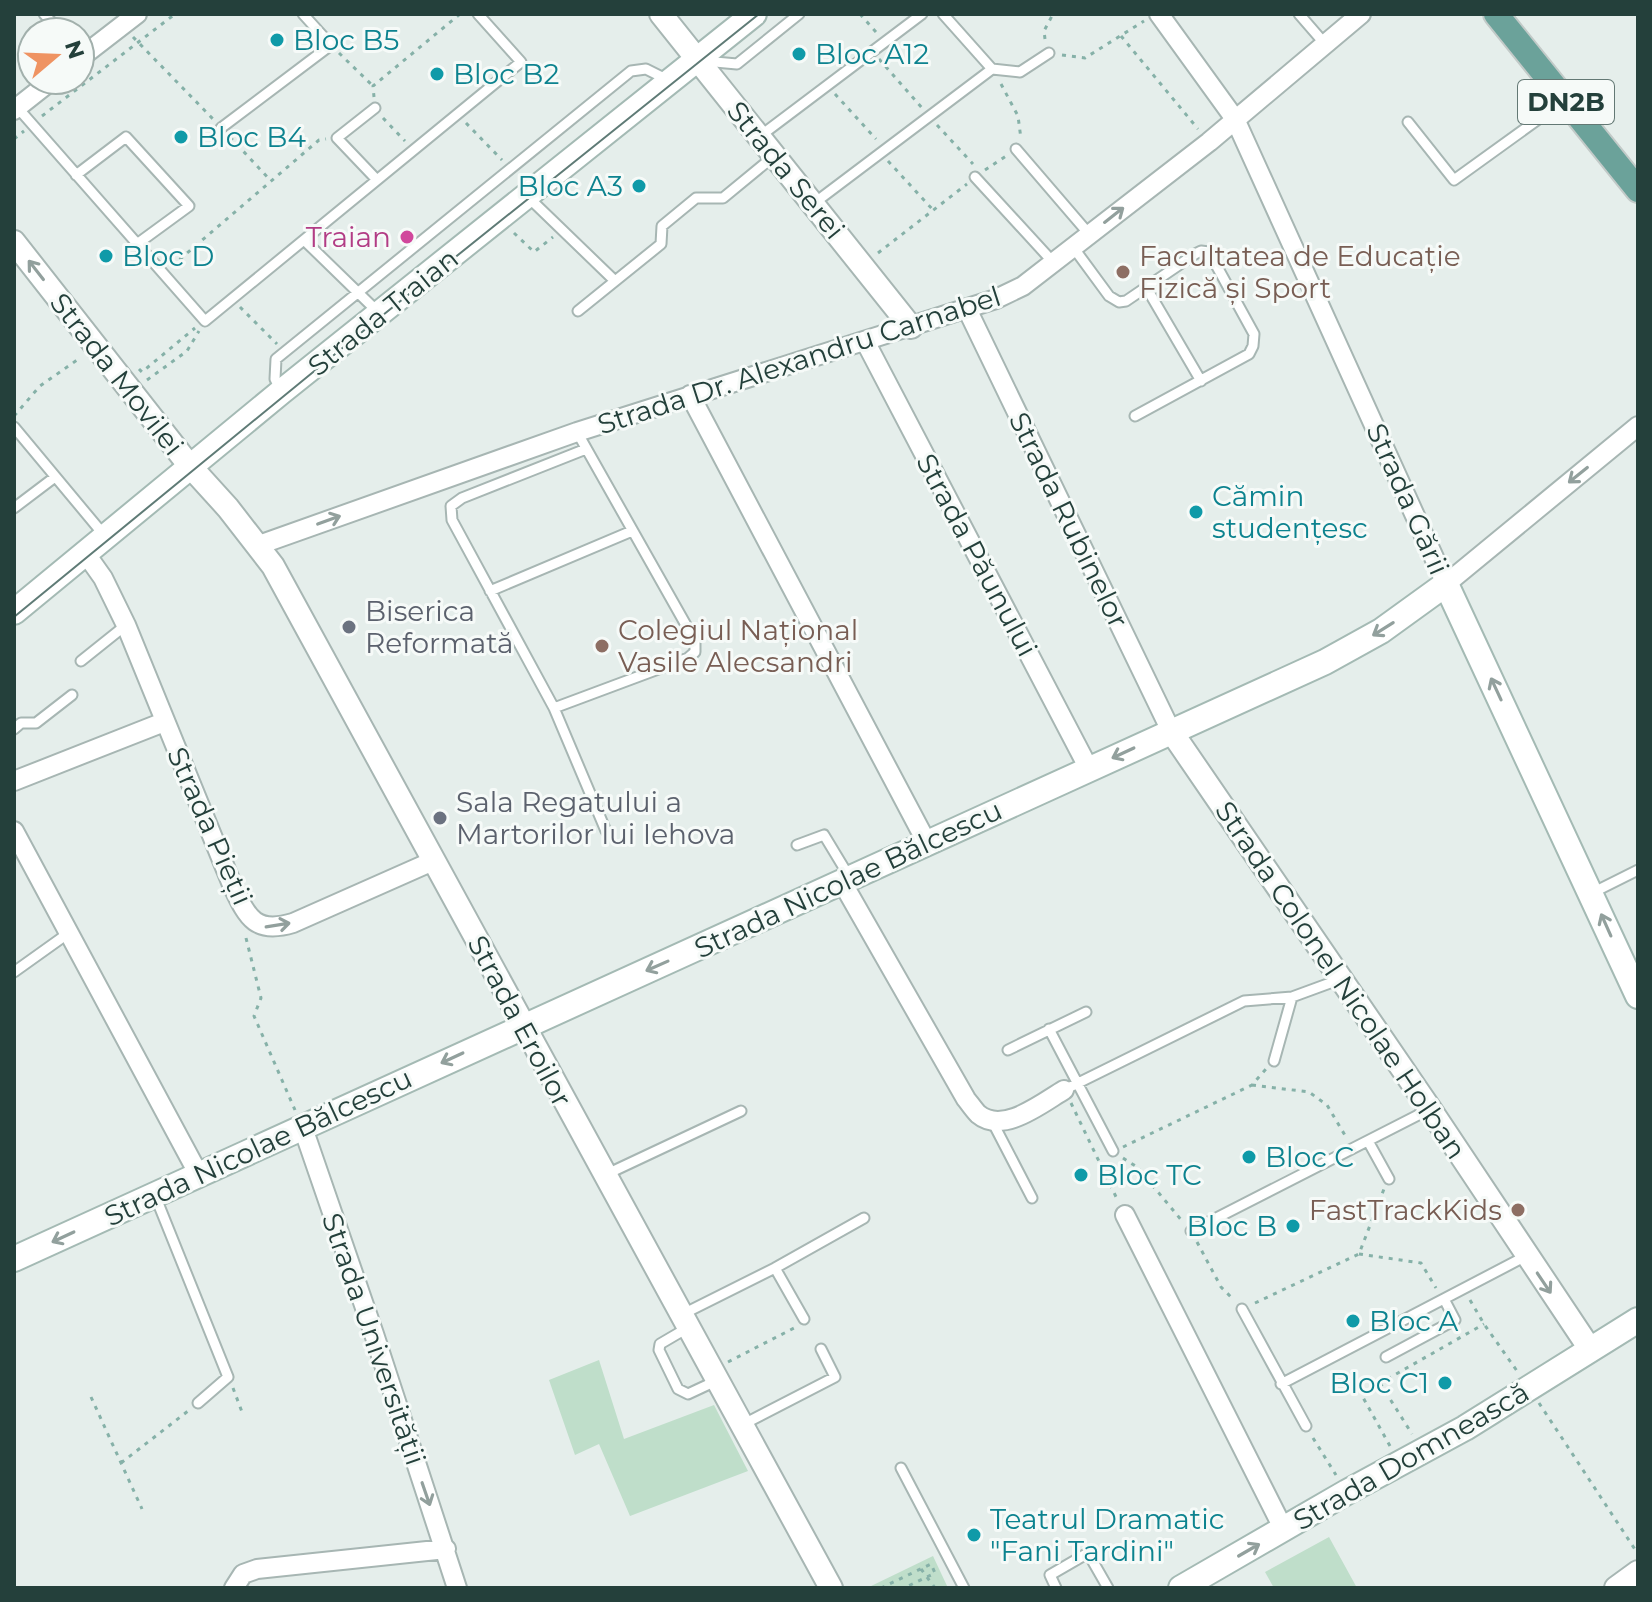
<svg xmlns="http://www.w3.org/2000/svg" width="1652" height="1602" font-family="Montserrat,sans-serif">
	<rect width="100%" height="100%" fill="#e5eeeb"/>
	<path fill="#bfdeca" d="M599,1360L624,1439L714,1405L748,1471L630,1516L599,1444L575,1455L549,1380Z
		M1329,1537L1357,1588H1274L1265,1572Z
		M933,1556L948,1588H867Z"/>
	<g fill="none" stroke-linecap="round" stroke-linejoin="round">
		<defs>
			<path id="service" d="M44,14L61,32
				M1299,14L1325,44
				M704,61L737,64L799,14
				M992,69L1020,72L1049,53
				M17,107L205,321L521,62L478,14
				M375,108L337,138L377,180
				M1408,122L1454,180L1565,100
				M221,128L331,45L303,14
				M759,137L922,14
				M1016,149L1089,234
				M76,175L126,137L189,206L137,244
				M975,177L1053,262
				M527,196L615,281
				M813,204L992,69L943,14
				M304,240L379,313
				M1073,247L1109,296L1119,302L1126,301L1195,254L1201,251L1209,252L1254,334L1253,346L1249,354L1135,416
				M1146,287L1201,381
				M578,311L661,244L662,226L696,198H723L774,156
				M280,389L275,379L276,359L631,71L646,69L666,79
				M14,427L104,535
				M586,449L462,498L451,506L452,520L554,708L606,831
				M14,508L55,477
				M490,591L632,531
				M81,661L126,625
				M554,708L688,658L695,652V641L577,432
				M14,729L21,723H36L72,695
				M797,845L824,835L850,878
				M1592,893L1638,870
				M14,972L70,932
				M1049,1029L1113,1151
				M1008,1050L1086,1012
				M1274,1061L1292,997
				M1064,1090L1244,1001L1292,997L1341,979
				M992,1121L1032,1198
				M1368,1141L1389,1179
				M607,1174L741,1111
				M156,1198L228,1377L198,1403
				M1191,1231L1430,1109
				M775,1268L804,1319
				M1242,1309L1306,1426
				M683,1314L775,1268L864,1218
				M689,1327L660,1344L659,1350L678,1389L688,1394L718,1380
				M1386,1357L1455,1320L1444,1299
				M1281,1384L1526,1256
				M742,1425L835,1377L821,1349
				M901,1468L964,1588
				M1056,1588L1050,1575L1088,1553L1108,1588"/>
			<path id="minor" d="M1159,14L1235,119L1446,584L1638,426
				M80,58L137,14
				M14,110L52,80
				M967,309L1171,731
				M865,341L1089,769
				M690,395L927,843
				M256,546L577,432L996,299L1023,286L1209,142L1361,14
				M86,554L103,578L126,625L233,887C248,919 256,934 293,923L433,861
				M14,781L164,722
				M14,831L199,1175
				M842,882L966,1099C970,1104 974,1110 978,1114C1003,1135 1042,1103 1064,1090
				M303,1128L374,1334L457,1588
				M1125,1215L1284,1530
				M234,1588L243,1574L257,1569L446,1549"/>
			<path id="tertiary" d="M661,14L911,327
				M14,242L189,465L228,508L273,566L831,1588
				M1171,731L1430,1109L1590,1349
				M1616,1588L1638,1572"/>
			<path id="secondary" d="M14,612L281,392L754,14
				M14,1259L1325,662L1381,631L1446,584L1638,996
				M1181,1588L1347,1492L1465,1428L1638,1320"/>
			<path id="primary" d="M1496,14L1638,190"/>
		</defs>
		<use href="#service" stroke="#a7b6b3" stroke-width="13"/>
		<use href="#minor" stroke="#a7b6b3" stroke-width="22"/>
		<use href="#tertiary" stroke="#a7b6b3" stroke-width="26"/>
		<use href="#secondary" stroke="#a4bab4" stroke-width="28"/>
		<use href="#primary" stroke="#c2cac8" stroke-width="28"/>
		<path stroke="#86b1a8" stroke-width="3" stroke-dasharray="4 6" stroke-linecap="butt" d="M860,14L876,32
			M1121,36L1198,129
			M133,37L214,120
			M1045,39L1044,31L1053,14
			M339,53L373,86
			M1062,55L1085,58L1144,21
			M879,59L922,108
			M1001,84L1018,116L1021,139
			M835,94L876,139
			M374,97L373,86L460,14
			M42,116L175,14
			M383,118L405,141
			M466,123L502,160
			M937,125L973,164
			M230,137L271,181
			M14,139L24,131
			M888,161L934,211
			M985,170L1006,156
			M514,233L534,252L553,237
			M878,253L967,184
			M172,266L319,140L326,139
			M240,307L277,344
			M139,369L142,372L195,328
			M147,380L187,351L199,331
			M14,416L40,386L80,358
			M246,938L261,998L254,1016L295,1110
			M1252,1085L1309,1092L1327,1105L1346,1137
			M1071,1103L1118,1201
			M1123,1147L1252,1085L1266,1069
			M1123,1158L1137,1167L1183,1222
			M1197,1242L1221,1287L1233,1299
			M1359,1254L1421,1263L1436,1288
			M1470,1300L1484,1324L1517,1371
			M1255,1303L1359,1254L1384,1189
			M728,1362L796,1327
			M1380,1383L1412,1434
			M233,1388L242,1412
			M91,1397L142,1509
			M1539,1403L1638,1554
			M1313,1438L1336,1475
			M1390,1446L1361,1394L1484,1324
			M121,1463L188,1411
			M921,1569L935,1588
			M881,1588L931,1564L935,1573L904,1588"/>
		<use href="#service" stroke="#fff" stroke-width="9"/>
		<use href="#minor" stroke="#fff" stroke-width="18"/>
		<use href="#tertiary" stroke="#fff" stroke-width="22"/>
		<use href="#secondary" stroke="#fff" stroke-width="24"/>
		<use href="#primary" stroke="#6ba29a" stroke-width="24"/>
		<path stroke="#5f7b76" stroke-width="2" d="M14,617L373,323L759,14"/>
	</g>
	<defs><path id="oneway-shaft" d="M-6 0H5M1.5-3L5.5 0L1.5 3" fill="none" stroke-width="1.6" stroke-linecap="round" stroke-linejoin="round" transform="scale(2)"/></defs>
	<g stroke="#92a09d">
		<use href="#oneway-shaft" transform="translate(1114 215) rotate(-38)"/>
		<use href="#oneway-shaft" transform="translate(36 270) rotate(-128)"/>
		<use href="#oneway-shaft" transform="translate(1578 475) rotate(141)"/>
		<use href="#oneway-shaft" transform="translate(329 520) rotate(-20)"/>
		<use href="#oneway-shaft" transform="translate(1383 629) rotate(148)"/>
		<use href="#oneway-shaft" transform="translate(1496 689) rotate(-115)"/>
		<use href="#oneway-shaft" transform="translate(1123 753) rotate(155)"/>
		<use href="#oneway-shaft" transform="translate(278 925) rotate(-9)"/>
		<use href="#oneway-shaft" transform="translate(1606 925) rotate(-114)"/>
		<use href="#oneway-shaft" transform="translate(657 966) rotate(156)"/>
		<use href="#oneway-shaft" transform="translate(452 1058) rotate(155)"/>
		<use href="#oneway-shaft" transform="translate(63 1237) rotate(155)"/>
		<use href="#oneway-shaft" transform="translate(1544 1283) rotate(56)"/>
		<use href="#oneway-shaft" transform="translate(426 1494) rotate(71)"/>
		<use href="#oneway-shaft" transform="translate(1249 1550) rotate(-30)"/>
	</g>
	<g fill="#0f9aa8" stroke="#f6faf8" stroke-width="3">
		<circle cx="277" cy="40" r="8"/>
		<circle cx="799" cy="54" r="8"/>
		<circle cx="437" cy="74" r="8"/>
		<circle cx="181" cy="137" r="8"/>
		<circle cx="639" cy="186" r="8"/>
		<circle cx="106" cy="256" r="8"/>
		<circle cx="1196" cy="512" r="8"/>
		<circle cx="1249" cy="1157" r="8"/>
		<circle cx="1081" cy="1175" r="8"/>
		<circle cx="1293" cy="1226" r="8"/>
		<circle cx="1353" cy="1321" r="8"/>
		<circle cx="1445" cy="1383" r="8"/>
		<circle cx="974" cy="1535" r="8"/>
	</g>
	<circle fill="#d1479c" stroke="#f6faf8" stroke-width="3" cx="407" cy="237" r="8"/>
	<g fill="#8d6e63" stroke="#f6faf8" stroke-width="3">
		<circle cx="1123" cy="272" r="8"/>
		<circle cx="602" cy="646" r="8"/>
		<circle cx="1518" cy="1210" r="8"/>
	</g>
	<g fill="#6b7280" stroke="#f6faf8" stroke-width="3">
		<circle cx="349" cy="627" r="8"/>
		<circle cx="440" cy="818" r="8"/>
	</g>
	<g text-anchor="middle" stroke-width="6" stroke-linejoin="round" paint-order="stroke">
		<rect fill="#f6faf8" stroke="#637874" stroke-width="2" x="1518" y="80" width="96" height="44" rx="6"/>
		<g font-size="26" font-weight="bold" fill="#24403b">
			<text x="1566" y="111">DN2B</text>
		</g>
		<g font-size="28" fill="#0d838f" stroke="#f6faf8" text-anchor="start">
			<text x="293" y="50">Bloc B5</text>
			<text x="815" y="64">Bloc A12</text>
			<text x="453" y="84">Bloc B2</text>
			<text x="197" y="147">Bloc B4</text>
			<text x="623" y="196" text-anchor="end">Bloc A3</text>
			<text x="122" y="266">Bloc D</text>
			<text x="1212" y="506">Cămin<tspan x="1212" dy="32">studențesc</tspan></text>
			<text x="1265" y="1167">Bloc C</text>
			<text x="1097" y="1185">Bloc TC</text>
			<text x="1277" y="1236" text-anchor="end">Bloc B</text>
			<text x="1369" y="1331">Bloc A</text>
			<text x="1429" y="1393" text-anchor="end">Bloc C1</text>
			<text x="990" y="1529">Teatrul Dramatic<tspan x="990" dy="32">"Fani Tardini"</tspan></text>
		</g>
		<g font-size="28" fill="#24403b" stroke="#f6faf8">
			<text transform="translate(786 170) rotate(51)" y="10">Strada Serei</text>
			<text transform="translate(383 312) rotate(-39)" y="10">Strada Traian</text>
			<text transform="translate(799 360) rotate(-18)" y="10">Strada Dr. Alexandru Carnabel</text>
			<text transform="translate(117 374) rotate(52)" y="10">Strada Movilei</text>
			<text transform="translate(1408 499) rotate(66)" y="10">Strada Gării</text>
			<text transform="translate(1069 520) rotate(64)" y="10">Strada Rubinelor</text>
			<text transform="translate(977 555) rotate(62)" y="10">Strada Păunului</text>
			<text transform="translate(210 826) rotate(66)" y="10">Strada Pieții</text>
			<text transform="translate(848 879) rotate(-25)" y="10">Strada Nicolae Bălcescu</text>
			<text transform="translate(1341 980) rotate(56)" y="10">Strada Colonel Nicolae Holban</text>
			<text transform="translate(520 1021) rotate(62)" y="10">Strada Eroilor</text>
			<text transform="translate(258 1147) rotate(-25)" y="10">Strada Nicolae Bălcescu</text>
			<text transform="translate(374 1339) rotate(71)" y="10">Strada Universității</text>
			<text transform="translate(1411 1456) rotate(-30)" y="10">Strada Domnească</text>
		</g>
		<g font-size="28" fill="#b23c85" stroke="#f6faf8" text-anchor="end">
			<text x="391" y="247">Traian</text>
		</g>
		<g font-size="28" fill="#785e54" stroke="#f6faf8" text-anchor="start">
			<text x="1139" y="266">Facultatea de Educație<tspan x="1139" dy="32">Fizică și Sport</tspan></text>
			<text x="618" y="640">Colegiul Național<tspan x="618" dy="32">Vasile Alecsandri</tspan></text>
			<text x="1502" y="1220" text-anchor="end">FastTrackKids</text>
		</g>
		<g font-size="28" fill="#5b616d" stroke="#f6faf8" text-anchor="start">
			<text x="365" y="621">Biserica<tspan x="365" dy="32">Reformată</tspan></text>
			<text x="456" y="812">Sala Regatului a<tspan x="456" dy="32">Martorilor lui Iehova</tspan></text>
		</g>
	</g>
	<rect width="1652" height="1602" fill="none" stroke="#24403b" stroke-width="32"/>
	<g transform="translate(56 56) rotate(71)"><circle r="38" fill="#f6faf8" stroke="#a2b0ac" stroke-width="2"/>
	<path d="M0-6L14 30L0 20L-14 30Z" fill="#ef9362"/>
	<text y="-12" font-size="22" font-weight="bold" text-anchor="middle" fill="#24403b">N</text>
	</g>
</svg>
